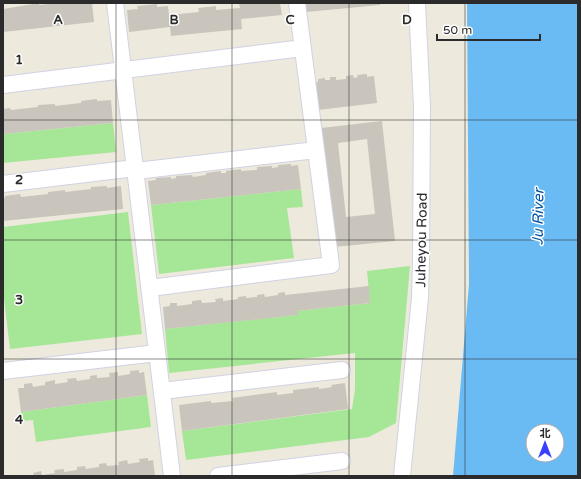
<svg xmlns="http://www.w3.org/2000/svg" width="581" height="479" font-family="'Varela Round','Noto Sans SC',sans-serif">
	<rect width="100%" height="100%" fill="#ede9dc"/>
	<path fill="#a5e796" d="M113,123L116,152L3,163V134Z
		M301,189L303,207L287,208L294,258L159,274L151,205Z
		M128,212L142,334L10,349L3,290V227Z
		M410,266L396,423L369,437L186,460L182,431L352,409L355,389V353L169,373L165,329L297,315V311L370,303L367,271Z
		M147,395L151,427L36,442L33,420L22,421L21,412Z"/>
	<path fill="#6abbf4" fill-rule="evenodd" d="M467,3H578V476H453L469,284ZM533,431H557V455H533Z"/>
	<path fill="#c9c5bc" fill-rule="evenodd" d="M39,3V5L59,3H92L94,22L3,32V9Z
		M239,3H280L282,15L241,19L242,29L171,36L170,27L129,32L127,10L138,9L137,6L157,4V7L168,6L169,15L199,12L198,8L216,6V10L240,8Z
		M306,3H380V5L306,12Z
		M367,74V77L374,76L377,103L318,110L315,82H318V79L325,78V80H330V77H336V80L346,79V76L353,75L354,78L358,77L357,75Z
		M97,99V101L111,100L113,123L3,134V109L10,108L11,110L38,107V105L55,104V106L81,103V101Z
		M382,121L395,241L334,247L321,128ZM367,139L375,214L346,217L338,143Z
		M291,164V166L298,165L301,189L151,205L148,181L156,180V178L171,177V179L176,178V176L192,175L193,177L206,175V173L221,171V173H226V171L241,169V171L257,170V167L272,166V168L278,167V165Z
		M107,186V188L121,186L123,209L3,221V198H5V196L20,194L21,197L48,194V192L65,190V192L91,189V187Z
		M369,286L370,303L297,311L298,315L165,329L163,307L170,306V303H177V306L192,304V301L201,300L202,303L216,302L215,299L223,298V301L238,299V297L246,296V298L257,297V295L264,294L265,297L278,295V293L285,292V295Z
		M139,370V373L144,372L147,395L21,412L18,388H24V384L32,383L33,387L45,385V382L55,380V384L68,382L67,379L76,378L77,381L90,379V376L97,375V378L110,377L109,373L118,372V376L130,374V371Z
		M345,383L348,409L182,431L179,405L211,401V403L233,401L232,398L277,392V395L293,393V390L319,387V389L332,387L331,385Z
		M148,458V461L153,460L155,476H34L33,473L41,471L42,475L55,473L54,470L64,469V472L77,470V467L85,466L86,469L99,467V464L106,463L107,466L119,465L118,462L127,460L128,464L140,462L139,459Z"/>
	<g fill="none" stroke-linecap="round" stroke-linejoin="round">
		<defs>
			<path id="minor" d="M115,3L172,476
				M3,85L303,48
				M136,171L316,150
				M3,184L135,168
				M150,288L331,265L297,3
				M3,371L157,353
				M162,391L342,370
				M218,476L342,461
				M402,476L420,298L421,262L422,107L417,3"/>
		</defs>
		<use href="#minor" stroke="#d1d2e4" stroke-width="18"/>
		<use href="#minor" stroke="#fff" stroke-width="16"/>
	</g>
	<path fill="none" stroke="#2b2b2b" stroke-width="1" stroke-opacity="0.55" d="M116,3V476M232,3V476M349,3V476M465,3V476M3,120H578M3,240H578M3,359H578"/>
	<g text-anchor="middle" stroke-width="3" stroke-linejoin="round" paint-order="stroke">
		<g font-size="14" fill="#2b2b2b" stroke="#fff">
			<text transform="translate(421 240) rotate(-89)" y="5">Juheyou Road</text>
		</g>
		<g font-size="15" font-style="italic" fill="#0756a3" stroke="#fff">
			<text transform="translate(538 217) rotate(-89)" y="5">Ju River</text>
		</g>
	</g>
	<g font-size="13" text-anchor="middle" font-weight="bold" fill="#2b2b2b" stroke="#fff" stroke-width="3" stroke-linejoin="round" paint-order="stroke">
		<text x="58" y="24">A</text>
		<text x="174" y="24">B</text>
		<text x="290" y="24">C</text>
		<text x="407" y="24">D</text>
		<text x="19" y="64">1</text>
		<text x="19" y="184">2</text>
		<text x="19" y="304">3</text>
		<text x="19" y="424">4</text>
	</g>
	<rect width="581" height="479" fill="none" stroke="#2b2b2b" stroke-width="8"/>
	<g transform="translate(545 443)"><circle r="19" fill="#ffffff" stroke="#aaaaaa"/>
	<path d="M0-3L7 15L0 10L-7 15Z" fill="#383fff"/>
	<text y="-6" font-size="11" font-weight="bold" text-anchor="middle" fill="#2b2b2b">北</text>
	</g>
	<path d="M437 34v6h103v-6" fill="none" stroke="#2b2b2b" stroke-width="2"/>
	<text x="443" y="34" font-size="12" fill="#2b2b2b" stroke="#ffffff" stroke-width="3" paint-order="stroke">50 m</text>
</svg>
